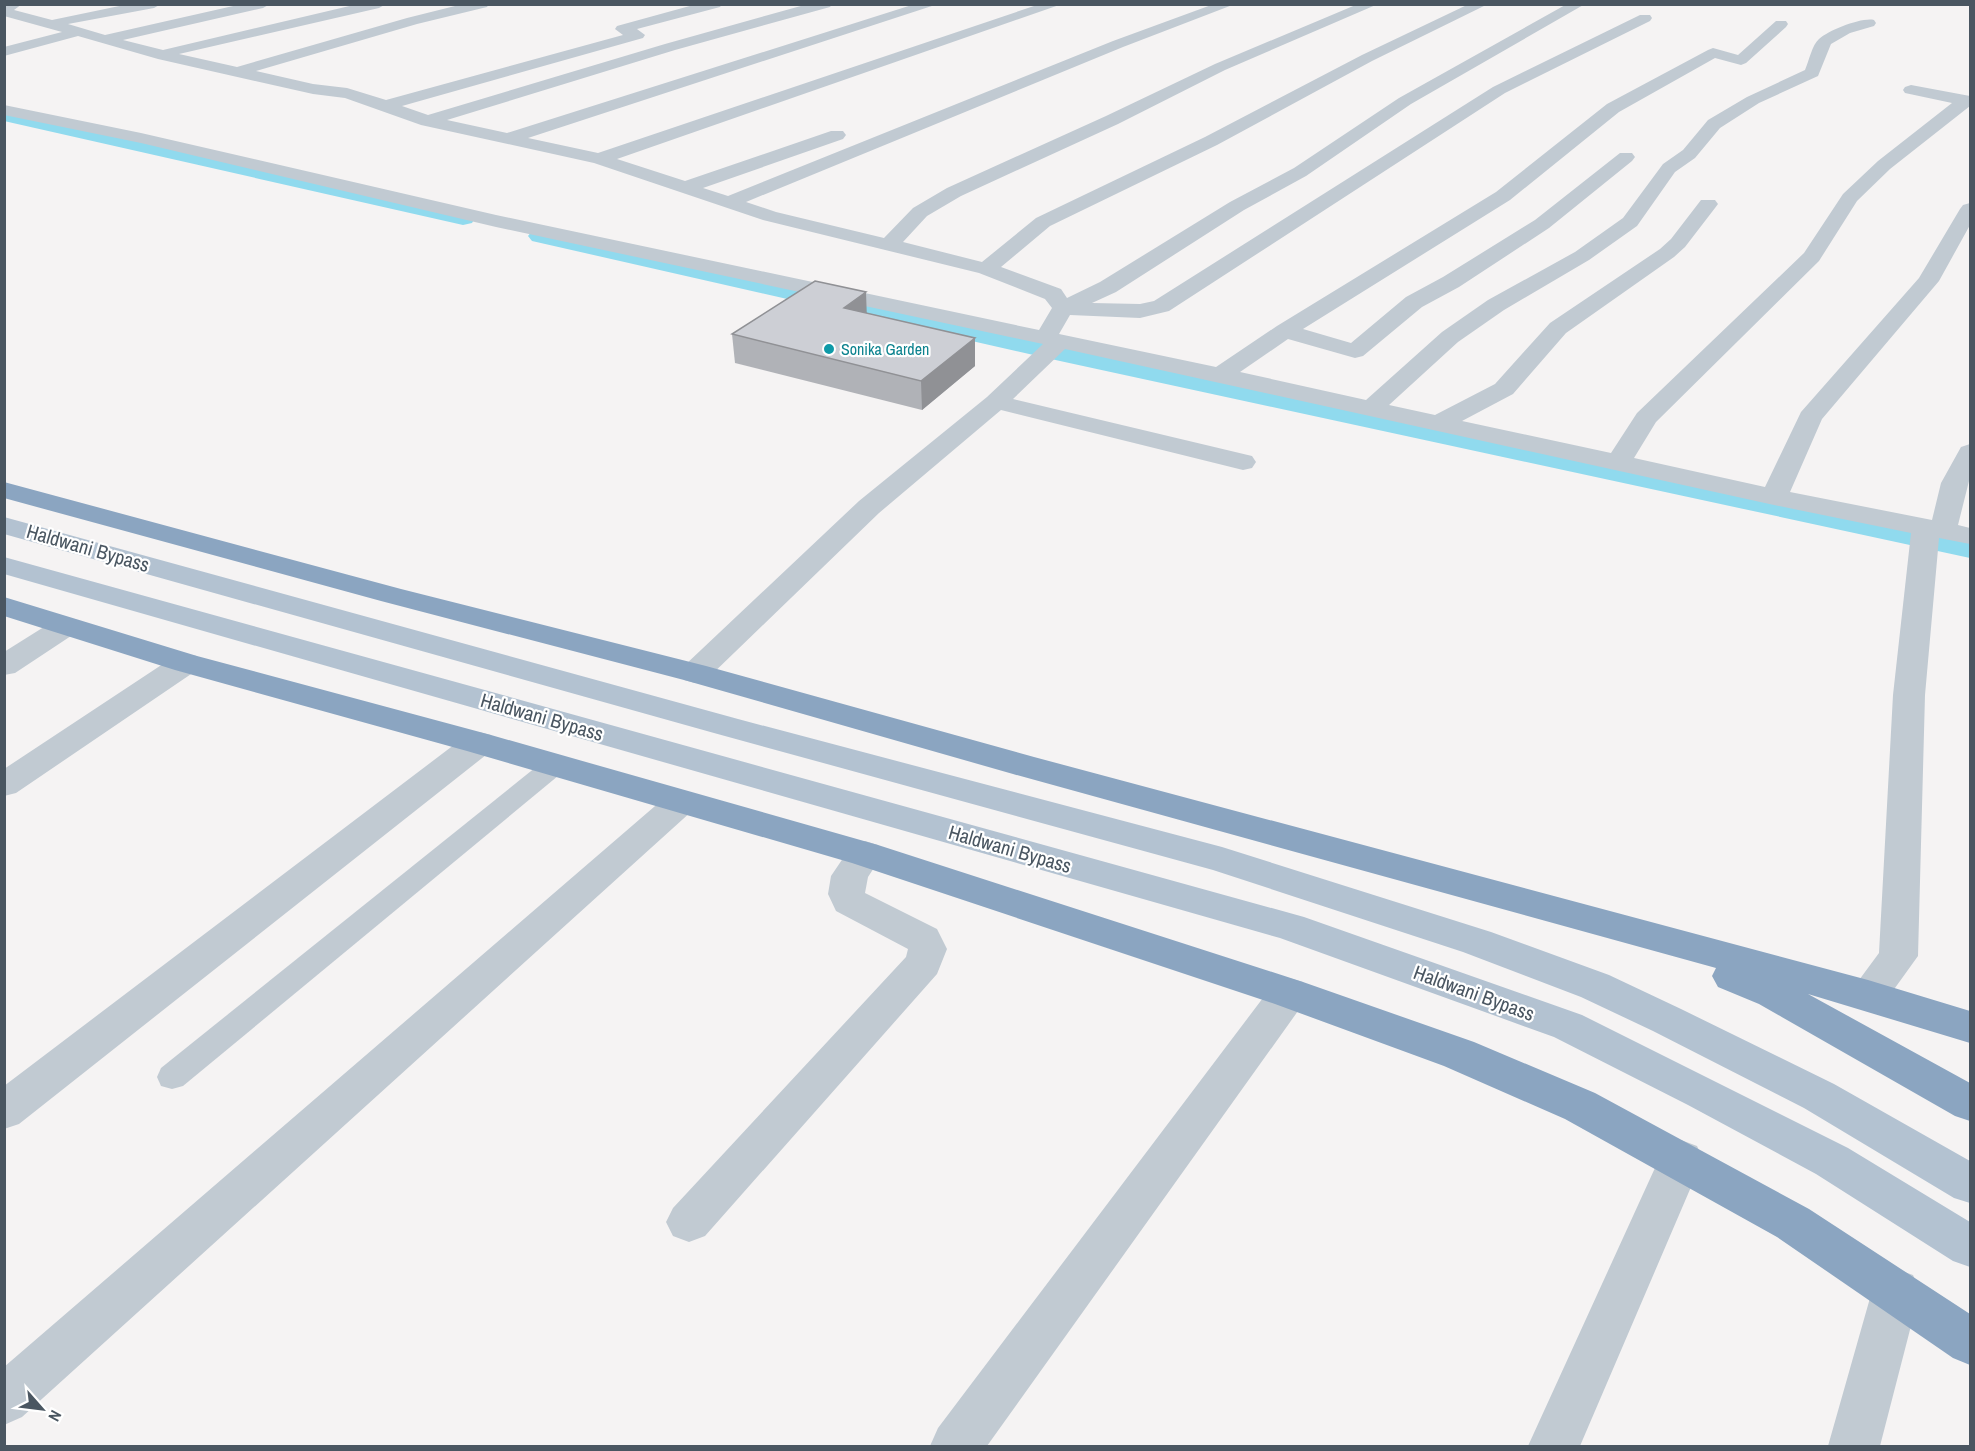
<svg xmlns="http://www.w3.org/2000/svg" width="1975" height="1451" font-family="'Archivo Narrow',sans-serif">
	<rect width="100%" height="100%" fill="#f5f3f3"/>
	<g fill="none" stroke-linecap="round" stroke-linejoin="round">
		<path fill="#90daee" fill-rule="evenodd" d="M4,108L463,211L472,213L475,218L472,223L463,225L4,121Z
			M541,228L1060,343L1970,536V558L1060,361L532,241L528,236L532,231Z"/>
		<path fill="#c1cad2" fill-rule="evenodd" d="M555,757L564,759L567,765L564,771L183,1086L172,1089L161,1086L157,1077L161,1068L546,759Z"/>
		<path fill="#c1cad2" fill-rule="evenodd" d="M4,4H22L14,10L52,20L129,4H161L154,8L68,24L105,35L242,4H270L263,8L123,40L163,50L358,4H386L379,8L179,54L237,67L407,18L463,4H489L487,7L417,24L256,71L313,84L347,88L386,100L623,35L615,29L617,26L697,4H722L720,7L637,29L645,35L643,38L402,106L428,115L665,44L808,4H832L830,7L675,50L447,120L507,133L915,4H938L528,138L598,153L1040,4H1062L617,159L685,181L831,131H843L846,135L843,139L703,188L728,196L1113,41L1214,4H1235L1123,47L746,202L776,212L884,238L913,208L947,188L1106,116L1215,64L1358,4H1378L1225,70L1118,124L961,196L927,216L903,242L982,262L1036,218L1205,137L1362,55L1469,4H1488L1372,61L1217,145L1050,226L1001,267L1061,289L1067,298L1100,282L1230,202L1294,168L1399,98L1567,4H1585L1411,104L1306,176L1244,210L1116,292L1092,303L1140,304L1154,301L1493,87L1640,15H1650L1652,18L1650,21L1505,93L1169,311L1140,318L1070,315L1059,334L1216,367L1277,326L1496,192L1607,104L1708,50L1713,48L1738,55L1776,21H1786L1788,24L1786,27L1746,63L1741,65L1715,58L1619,112L1510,200L1303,329L1351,343L1406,297L1443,277L1535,220L1620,153H1632L1635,157L1632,161L1549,228L1459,287L1422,307L1363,356L1355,358L1288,339L1240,372L1366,400L1442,332L1488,300L1575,252L1623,218L1663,164L1683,150L1708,120L1747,97L1805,70C1809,61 1812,45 1819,39C1829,30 1862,17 1874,20L1876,23L1874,26L1850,33L1831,44L1818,76L1759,103L1720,128L1695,158L1675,172L1637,226L1589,260L1504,310L1458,342L1389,405L1435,415L1495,384L1550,323L1660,249L1671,239L1701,200H1715L1718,204L1715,208L1685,247L1674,257L1566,333L1513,394L1462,421L1611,453L1637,413L1804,253L1843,194L1878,161L1952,103L1905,93L1903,90L1905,87L1911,85L1970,96V106L1890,169L1857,201L1819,261L1656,422L1634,458L1765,487L1801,412L1919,278L1960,209L1963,205L1970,203V225L1939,281L1822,419L1790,492L1932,520L1941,483L1961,447L1970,444V477L1958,525L1970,528V544L1939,538L1925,695L1918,956L1882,1006L1868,1010L1854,1006L1848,995L1879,953L1893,695L1911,533L1774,505L1065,349L1013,399L1252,456L1256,462L1252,468L1243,470L1001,410L879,513L706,680L695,683L684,680L679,673L684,666L859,501L987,397L1043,344L496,227L141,143L4,115V105L141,133L496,215L1039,330L1052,308L1045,299L979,273L763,220L594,163L421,125L345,98L313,94L158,59L78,36L4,56V47L62,32L4,16Z
			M66,617L77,620L81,626L77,632L15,673L4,675V652L55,620Z
			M186,654L197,656L202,663L197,670L16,793L4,796V769L175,656Z
			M479,732L491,735L496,743L491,751L19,1124L4,1129V1086L467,735Z
			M681,790L693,794L699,802L693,810L22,1417L4,1425V1367L669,794Z
			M865,841L878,845L883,854L868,877L865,893L937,929L947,949L937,974L705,1236L689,1242L673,1236L666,1222L673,1208L906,957L908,949L836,911L828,894L831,876L852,845Z
			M1289,978L1303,982L1309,993L1303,1004L987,1446H930L938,1428L1275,982Z
			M1681,1140L1697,1146L1703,1159L1580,1446H1528L1665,1146Z
			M1896,1269L1913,1275L1920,1291L1880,1446H1828L1872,1291L1879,1275Z"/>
		<path fill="#b3c2d1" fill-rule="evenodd" d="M4,517L738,719L1222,847L1491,932L1609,975L1681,1009L1834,1084L1970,1161V1203L1954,1198L1804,1108L1653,1031L1581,997L1463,952L1213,870L714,733L4,534Z
			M4,557L1304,917L1582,1015L1848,1148L1970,1222V1267L1953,1261L1816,1174L1688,1105L1554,1037L1280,938L4,574Z"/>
		<path fill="#8ba5c1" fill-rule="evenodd" d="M4,482L401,589L706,666L1034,757L1868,980L1970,1011V1043L1808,994L1970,1083V1121L1955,1116L1759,1004L1718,987L1712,976L1716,968L1013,774L684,680L381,601L4,498Z
			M4,597L197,656L491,735L878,845L1303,982L1474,1042L1595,1093L1809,1209L1970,1314V1365L1953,1358L1777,1237L1565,1119L1444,1066L1275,1004L852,863L467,751L175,670L4,616Z"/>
	</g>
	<path fill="#b0b2b7" d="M867,313L975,338V366L922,410L735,363L732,334Z"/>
	<path fill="#909195" d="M866,292L867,320L844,308Z
		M975,338V366L922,410L921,381Z"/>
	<path fill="#cdcfd5" stroke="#909195" stroke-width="1.5" d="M815,281L866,292L844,308L975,338L921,381L732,334Z"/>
	<circle fill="#0f9aa8" stroke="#fff" stroke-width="2" cx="829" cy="349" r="6"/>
	<g text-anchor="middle" stroke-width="4.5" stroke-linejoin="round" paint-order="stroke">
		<g font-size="16" fill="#0d838f" stroke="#fff" text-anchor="start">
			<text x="841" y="355">Sonika Garden</text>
		</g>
		<g font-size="20" fill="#4a5661" stroke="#fff">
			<text transform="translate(88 548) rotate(16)" y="7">Haldwani Bypass</text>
			<text transform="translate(542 717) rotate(16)" y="7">Haldwani Bypass</text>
			<text transform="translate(1010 849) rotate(16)" y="7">Haldwani Bypass</text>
			<text transform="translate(1474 993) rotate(20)" y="7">Haldwani Bypass</text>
		</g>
	</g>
	<rect width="1975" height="1451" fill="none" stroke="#4a5661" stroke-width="12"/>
	<g transform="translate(42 1409) rotate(118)" stroke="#ffffff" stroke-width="4.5" paint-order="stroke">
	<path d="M0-4.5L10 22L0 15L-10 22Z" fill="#4a5661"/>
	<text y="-9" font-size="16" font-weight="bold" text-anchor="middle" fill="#4a5661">N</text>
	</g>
</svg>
